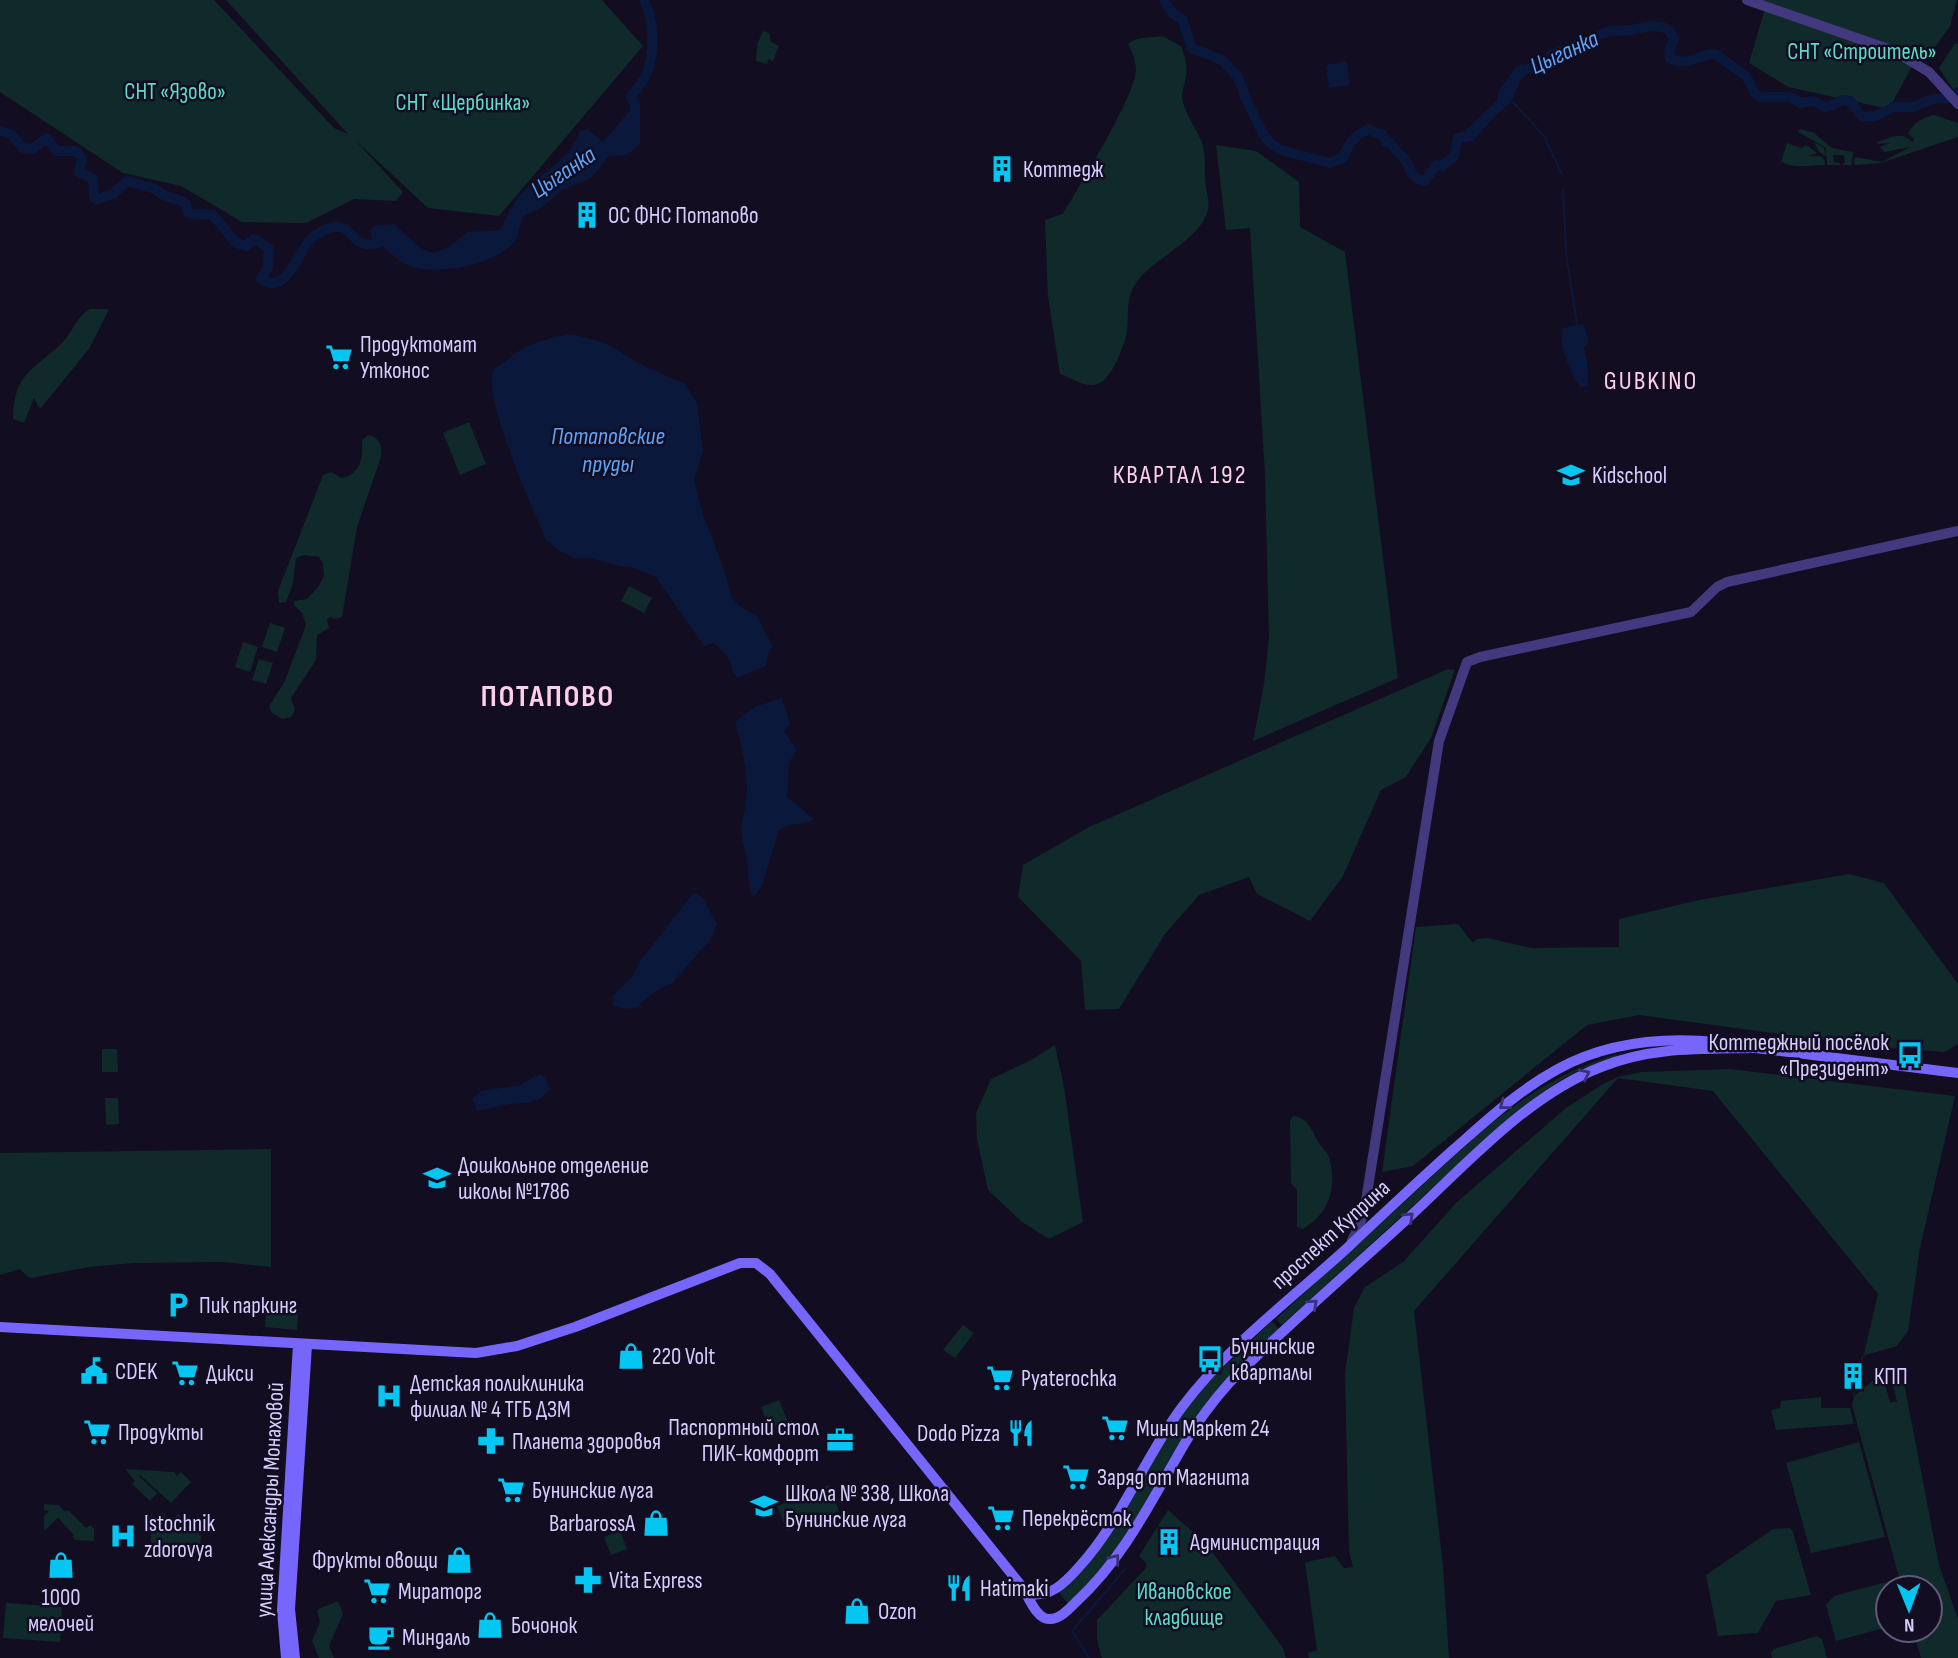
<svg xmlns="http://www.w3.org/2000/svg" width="1958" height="1658" font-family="'Sofia Sans Condensed',sans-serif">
	<rect width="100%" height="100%" fill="#120d20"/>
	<path fill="#10292a" d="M0,0H214L334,128L348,134L226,0H602L643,46L499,216L428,208L355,140L403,192L396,201L354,199L306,223L242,222L181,186L123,173L0,92Z
		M1753,0H1957L1950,26L1926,60L1917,57L1889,109L1788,87L1749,63L1766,5Z
		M763,31L769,33L771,42L779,46L773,61L769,59L767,64L756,61L757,45Z
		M1162,36L1181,46C1185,56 1188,65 1186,76C1185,83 1182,91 1182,97C1184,112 1193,123 1199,136C1207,151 1204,163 1205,178C1205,189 1210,198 1208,209C1201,243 1145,260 1132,290C1126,304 1129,318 1127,332C1124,346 1115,370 1104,380C1089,393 1075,378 1060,374L1048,297L1045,220L1063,214C1079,186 1135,97 1136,70C1136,61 1132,52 1128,44C1136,36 1151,38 1162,36Z
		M1955,43L1958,44V97L1939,68Z
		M1934,115L1958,123V137L1881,163L1854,165L1855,157L1882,162L1910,147L1884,152L1880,147L1890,143L1878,144L1877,142C1894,137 1899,131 1913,142L1914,139L1908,133C1914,123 1923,117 1934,115Z
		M1800,129L1814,133L1832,148L1853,152L1852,165H1842L1845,162L1844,155H1833L1834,162L1840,163V165H1827V157L1819,152L1814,142L1824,148L1826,156V148L1798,132Z
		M1787,143L1801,148L1806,145L1817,153L1808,156C1816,157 1825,153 1825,165C1810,165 1795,169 1781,162Z
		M1216,145L1256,151L1299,182L1300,227L1345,252L1398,678L1253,741L1264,684L1269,638L1265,475L1250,228L1226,230Z
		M90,309H109L89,349L40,409L34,398L24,423L13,419C14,373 32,371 62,343C72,333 76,317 90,309Z
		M469,422L486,464L460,475L443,433Z
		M368,435C380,437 382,446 381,457L357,527L342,617L334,619L330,617L327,620L329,628L317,635L316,660L291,698L295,710L291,717L282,719L272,713L269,706L284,683L306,625L302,613L294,605V601L307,599L318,587L324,576L323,564L319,557L304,555L296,558L293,583L286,602L279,603L278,591L323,475L331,472L342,478C362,473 363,457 362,440Z
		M629,586L652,598L644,613L621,601Z
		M270,623L285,628L277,652L262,647Z
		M243,642L258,647L250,672L235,667Z
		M259,659L273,663L266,684L252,680Z
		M1448,669L1455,670L1431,738L1406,777L1381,790L1343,876L1310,921L1257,894L1249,877L1199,895L1165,934L1119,1009L1085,1010L1081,961L1018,897L1023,865L1089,827Z
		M1849,874L1884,883L1958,984V1044L1945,1052L1876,1047L1639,1015L1587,1025L1413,1166L1382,1172L1416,927L1458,924L1473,943L1477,939L1488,938L1531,948L1619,947V919L1699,900Z
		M1055,1045L1064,1087L1083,1222L1049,1239L1022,1222L988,1190L977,1139L976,1113L991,1079L1031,1060Z
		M102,1049H117L118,1072H102Z
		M1629,1051L1581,1069L1561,1080L1538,1095L1508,1119L1282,1325L1276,1319C1321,1278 1366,1237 1410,1197C1479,1133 1535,1075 1629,1051Z
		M1730,1069L1955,1096L1920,1248L1908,1331L1897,1346L1862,1356L1853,1397L1882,1373L1890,1402H1897L1891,1378H1903L1939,1565L1958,1619V1658H1921L1913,1630H1930V1588H1902L1852,1405L1878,1294L1713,1091L1618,1078L1414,1311L1443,1566L1449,1658H1309L1308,1653L1317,1650L1305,1562L1335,1556L1344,1568L1353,1567L1349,1551L1345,1374L1354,1308L1365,1287L1403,1262L1457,1202L1566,1108L1603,1084L1618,1077L1642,1072Z
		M105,1098H118L119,1124L106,1125Z
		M1293,1116C1308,1117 1312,1131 1319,1143C1322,1147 1327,1152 1329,1157C1337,1185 1331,1212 1303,1229L1297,1227V1190L1291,1183L1290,1120Z
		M271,1149V1267L223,1262L134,1263L89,1267L32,1278L28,1277L20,1269L0,1275V1153Z
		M266,1310L298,1314L297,1330L265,1327Z
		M1272,1321L1279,1329L1226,1380L1130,1530L1089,1584L1068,1604L1059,1592L1184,1411L1202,1388Z
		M963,1325L974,1333L955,1358L943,1350Z
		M1821,1397V1408H1850L1854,1424L1776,1430L1771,1410L1780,1408L1781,1401Z
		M779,1400L788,1422L770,1429L761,1407Z
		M1859,1442L1885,1537L1811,1553L1786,1463Z
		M125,1469L174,1472L177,1476L181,1472L191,1482L171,1503L160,1493L175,1477L160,1493L140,1475L139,1476L157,1493L150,1501L132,1484L135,1481Z
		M829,1485L839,1511L787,1531L777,1506Z
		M44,1504L58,1505L65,1512L68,1510L86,1528L90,1525L94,1529V1541L75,1540L73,1537L74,1535L58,1518L44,1531V1516L49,1511L44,1510Z
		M1168,1510L1202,1540L1213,1553L1283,1648L1286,1658H1102L1097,1640V1620L1145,1569L1147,1564L1139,1556Z
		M162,1513L171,1521L178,1514L201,1536L200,1547L151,1545V1514L156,1519Z
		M1790,1528L1793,1532L1811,1595L1776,1601L1758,1633L1718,1636L1706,1575L1773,1529Z
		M620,1531L627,1549L611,1555L604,1537Z
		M1897,1579L1900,1588H1888V1627L1836,1641L1826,1605L1834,1596Z
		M338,1601L343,1614L329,1646L334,1658H319L312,1641L320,1622L317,1612L318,1609Z
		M6,1603L62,1607L60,1642L3,1638Z
		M1817,1636L1822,1639L1827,1658H1772L1771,1653L1774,1649Z"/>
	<path fill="#0a183c" d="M1347,61L1350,85L1329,88L1326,65Z
		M1521,64L1540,69L1531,70L1520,81L1511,103L1498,113L1474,140L1466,132L1467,129L1497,100L1499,90L1517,66Z
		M630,110H635L640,114V144L627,155L609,156L591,178L562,190L542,207L522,217C520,227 519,235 513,243C497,264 441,274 416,268C399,264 385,247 371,237V229L376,225L394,224C426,253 430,266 467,232L500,230C507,216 515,198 527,188C547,169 570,158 580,131L588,129L601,141H604Z
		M1379,130L1389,135L1411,160L1407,161C1394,153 1380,147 1379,130Z
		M1584,324L1589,342L1584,347L1587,359L1588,387H1580C1570,370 1558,348 1563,328Z
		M571,334L605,343L644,366L685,384L697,403L703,451L694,480L703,514L725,572L731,596L739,606L756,615L773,646L768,654L766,666L738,678C731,672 733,670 730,662C727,655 720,649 714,643L704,646L655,576L631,567L620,566L590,558H574L559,551L546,540C535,513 480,394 494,370C496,367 503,363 507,360C526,343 546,339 571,334Z
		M782,698L790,724L784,731L797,750L789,763L787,797L814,819C800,826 793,822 779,830L762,886L753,898C748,885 749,875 747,861C746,850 741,841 741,829C741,820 745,812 746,803C749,776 742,747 735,722L757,706Z
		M694,892L703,898L717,924L711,939L672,983L653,993L637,1007L628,1009L613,1006V996L633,975L641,960Z
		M539,1074L545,1077L550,1089L542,1098L527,1103L510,1104L477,1111L472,1098L481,1091L520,1085Z"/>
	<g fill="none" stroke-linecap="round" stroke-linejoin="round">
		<path stroke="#0a183c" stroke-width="2" d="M1510,99L1544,136L1562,174
			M1563,190L1566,252L1577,325
			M1089,1658L1072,1631L1126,1568"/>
		<path stroke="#0a183c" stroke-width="10" d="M1164,0L1173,14L1182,19L1192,48L1222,60L1238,77L1245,97L1263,134L1270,143L1281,150L1330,163L1343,158C1349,142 1354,136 1369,129L1377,134H1382L1386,142
			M1527,69H1540L1551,54C1571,50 1588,37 1608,32C1615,30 1623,31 1631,30C1646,27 1668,20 1674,39L1669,51L1670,58C1687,68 1698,54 1715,54L1746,76L1755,93L1761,97H1790L1800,103L1813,101L1825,107L1831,106L1843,100L1850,101L1862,117L1876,116L1894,107H1913L1932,99L1951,98L1958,92
			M635,123V105L631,97C636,89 644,82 647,73C655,52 654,20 644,0
			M0,130L12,135L23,148L32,149L47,138L56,151H76L82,158L79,172L93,179L94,197L97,199L113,194L127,181L155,189L167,197L180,200L186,204L188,213L213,215L236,243L246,246L253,239L257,240L269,249L268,268L261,279C287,298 300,246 313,237C356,208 344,249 374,244C379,244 384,240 389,239
			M1397,152C1414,163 1405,178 1425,181L1436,165L1442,166L1454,157L1458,138L1471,136L1478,127"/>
		<path stroke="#42397e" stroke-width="10" d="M1747,0L1894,51L1929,72L1958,104
			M1352,1240L1360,1225L1366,1200L1439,741L1467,662L1480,657L1691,612L1717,587L1727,582L1958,531"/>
		<path stroke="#7766fc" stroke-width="10" d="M1747,1047L1958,1073
			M0,1327L476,1353L517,1346L575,1327L740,1263H756L770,1274L1023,1588C1029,1598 1037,1620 1050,1619C1060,1619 1069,1609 1076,1602C1125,1557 1152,1499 1185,1443C1198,1421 1213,1401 1230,1382C1286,1326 1347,1274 1406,1220C1464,1167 1526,1096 1601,1067C1650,1047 1700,1049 1752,1048
			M1027,1594C1050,1598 1064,1584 1079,1567C1122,1520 1144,1458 1182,1407C1226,1348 1291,1299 1345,1250C1381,1216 1417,1182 1454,1149C1487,1120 1519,1090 1558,1069C1607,1042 1663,1037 1717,1042
			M286,1658L282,1610L298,1344
			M295,1658L290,1609L307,1345"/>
	</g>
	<defs><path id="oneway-chevron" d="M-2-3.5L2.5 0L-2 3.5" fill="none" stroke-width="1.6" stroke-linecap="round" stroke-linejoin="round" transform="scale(1.75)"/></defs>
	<g stroke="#3a3178">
		<use href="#oneway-chevron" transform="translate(1585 1074) rotate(-26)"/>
		<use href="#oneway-chevron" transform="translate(1504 1105) rotate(142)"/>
		<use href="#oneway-chevron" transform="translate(1409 1217) rotate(-43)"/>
		<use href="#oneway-chevron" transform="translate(1313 1304) rotate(-42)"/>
		<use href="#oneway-chevron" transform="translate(1115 1559) rotate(-53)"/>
	</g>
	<defs>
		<symbol id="building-bare" viewBox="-9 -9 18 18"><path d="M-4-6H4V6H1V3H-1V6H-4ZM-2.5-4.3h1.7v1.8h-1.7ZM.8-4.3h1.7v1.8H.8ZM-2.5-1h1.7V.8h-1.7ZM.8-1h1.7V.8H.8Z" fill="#04c6f3" stroke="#120d20" stroke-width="2.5" paint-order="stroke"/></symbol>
		<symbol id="supermarket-bare" viewBox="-9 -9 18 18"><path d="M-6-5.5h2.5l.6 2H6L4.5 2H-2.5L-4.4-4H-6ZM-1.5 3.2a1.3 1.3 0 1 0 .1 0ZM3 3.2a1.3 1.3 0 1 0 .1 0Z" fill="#04c6f3" stroke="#120d20" stroke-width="2.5" paint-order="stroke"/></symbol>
		<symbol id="school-bare" viewBox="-9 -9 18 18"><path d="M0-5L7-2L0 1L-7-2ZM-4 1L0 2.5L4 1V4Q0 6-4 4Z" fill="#04c6f3" stroke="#120d20" stroke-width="2.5" paint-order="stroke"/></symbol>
		<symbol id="bus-bare" viewBox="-9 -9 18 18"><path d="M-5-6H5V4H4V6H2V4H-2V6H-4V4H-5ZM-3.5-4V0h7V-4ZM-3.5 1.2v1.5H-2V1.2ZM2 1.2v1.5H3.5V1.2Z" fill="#04c6f3" stroke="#120d20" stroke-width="2.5" paint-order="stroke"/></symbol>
		<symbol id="parking-bare" viewBox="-9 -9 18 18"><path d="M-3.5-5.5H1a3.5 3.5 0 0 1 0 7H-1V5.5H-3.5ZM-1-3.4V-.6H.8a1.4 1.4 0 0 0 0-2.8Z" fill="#04c6f3" stroke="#120d20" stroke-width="2.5" paint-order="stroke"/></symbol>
		<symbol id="shop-bare" viewBox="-9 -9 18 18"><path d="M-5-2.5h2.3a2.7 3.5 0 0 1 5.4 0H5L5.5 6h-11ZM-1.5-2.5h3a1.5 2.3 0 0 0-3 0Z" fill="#04c6f3" stroke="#120d20" stroke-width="2.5" paint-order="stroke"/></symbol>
		<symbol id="civic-bare" viewBox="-9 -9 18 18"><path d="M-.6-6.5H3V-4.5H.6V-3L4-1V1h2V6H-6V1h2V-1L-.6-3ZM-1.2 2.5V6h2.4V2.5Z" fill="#04c6f3" stroke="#120d20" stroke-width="2.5" paint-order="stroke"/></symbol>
		<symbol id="hospital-bare" viewBox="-9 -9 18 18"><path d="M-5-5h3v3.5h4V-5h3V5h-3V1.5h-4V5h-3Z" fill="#04c6f3" stroke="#120d20" stroke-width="2.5" paint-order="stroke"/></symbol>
		<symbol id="restaurant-bare" viewBox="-9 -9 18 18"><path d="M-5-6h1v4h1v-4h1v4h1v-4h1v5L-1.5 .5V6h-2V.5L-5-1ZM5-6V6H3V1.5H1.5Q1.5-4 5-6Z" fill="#04c6f3" stroke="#120d20" stroke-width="2.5" paint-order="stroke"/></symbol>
		<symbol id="office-bare" viewBox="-9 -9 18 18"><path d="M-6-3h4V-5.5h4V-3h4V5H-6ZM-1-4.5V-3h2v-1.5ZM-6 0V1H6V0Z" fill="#04c6f3" stroke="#120d20" stroke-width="2.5" paint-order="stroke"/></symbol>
		<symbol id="pharmacy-bare" viewBox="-9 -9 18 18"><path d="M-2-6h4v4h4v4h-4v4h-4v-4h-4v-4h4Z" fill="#04c6f3" stroke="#120d20" stroke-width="2.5" paint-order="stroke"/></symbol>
		<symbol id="cafe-bare" viewBox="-9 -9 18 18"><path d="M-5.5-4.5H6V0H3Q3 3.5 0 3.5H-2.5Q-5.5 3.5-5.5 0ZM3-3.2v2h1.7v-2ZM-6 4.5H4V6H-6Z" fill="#04c6f3" stroke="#120d20" stroke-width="2.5" paint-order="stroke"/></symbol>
	</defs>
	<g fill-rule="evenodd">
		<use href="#building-bare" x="983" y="150" width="38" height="38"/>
		<use href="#building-bare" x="568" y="196" width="38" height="38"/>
		<use href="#supermarket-bare" x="320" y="338" width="38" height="38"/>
		<use href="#school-bare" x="1552" y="456" width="38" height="38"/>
		<use href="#bus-bare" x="1891" y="1036" width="38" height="38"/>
		<use href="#school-bare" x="418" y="1159" width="38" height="38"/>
		<use href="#parking-bare" x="159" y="1286" width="38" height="38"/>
		<use href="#shop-bare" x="612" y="1337" width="38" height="38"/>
		<use href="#bus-bare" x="1191" y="1340" width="38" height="38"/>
		<use href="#civic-bare" x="75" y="1352" width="38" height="38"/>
		<use href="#supermarket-bare" x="166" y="1354" width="38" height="38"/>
		<use href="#building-bare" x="1834" y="1357" width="38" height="38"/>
		<use href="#supermarket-bare" x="981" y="1359" width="38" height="38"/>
		<use href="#hospital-bare" x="370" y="1377" width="38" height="38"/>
		<use href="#supermarket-bare" x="1096" y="1409" width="38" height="38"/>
		<use href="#supermarket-bare" x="78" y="1413" width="38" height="38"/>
		<use href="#restaurant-bare" x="1002" y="1414" width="38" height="38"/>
		<use href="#office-bare" x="821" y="1421" width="38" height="38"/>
		<use href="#pharmacy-bare" x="472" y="1422" width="38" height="38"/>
		<use href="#supermarket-bare" x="1057" y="1458" width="38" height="38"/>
		<use href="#supermarket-bare" x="492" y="1471" width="38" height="38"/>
		<use href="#school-bare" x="745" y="1487" width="38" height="38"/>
		<use href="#supermarket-bare" x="982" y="1499" width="38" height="38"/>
		<use href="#shop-bare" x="637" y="1504" width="38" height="38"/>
		<use href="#hospital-bare" x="104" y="1517" width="38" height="38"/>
		<use href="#building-bare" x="1150" y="1523" width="38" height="38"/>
		<use href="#shop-bare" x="440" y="1541" width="38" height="38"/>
		<use href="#shop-bare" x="42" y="1546" width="38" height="38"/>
		<use href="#pharmacy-bare" x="569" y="1561" width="38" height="38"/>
		<use href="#restaurant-bare" x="940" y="1569" width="38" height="38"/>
		<use href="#supermarket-bare" x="358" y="1572" width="38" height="38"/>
		<use href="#shop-bare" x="838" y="1592" width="38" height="38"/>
		<use href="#shop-bare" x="471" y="1606" width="38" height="38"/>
		<use href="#cafe-bare" x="362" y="1618" width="38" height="38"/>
	</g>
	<g text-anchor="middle" stroke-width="5" stroke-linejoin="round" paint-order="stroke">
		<g font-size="23" fill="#5bddc8" stroke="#120d20">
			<text x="1862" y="59">СНТ «Строитель»</text>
			<text x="175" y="99">СНТ «Язово»</text>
			<text x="463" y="110">СНТ «Щербинка»</text>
			<text x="1184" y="1599">Ивановское<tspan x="1184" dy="26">кладбище</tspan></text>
		</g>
		<g font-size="23" fill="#d7cdfe" stroke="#120d20" text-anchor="start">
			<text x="1023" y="177">Коттедж</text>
			<text x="608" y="223">ОС ФНС Потапово</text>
			<text x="360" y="352">Продуктомат<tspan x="360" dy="26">Утконос</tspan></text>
			<text x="1592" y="483">Kidschool</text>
			<text x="1889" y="1050" text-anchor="end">Коттеджный посёлок<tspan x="1889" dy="26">«Президент»</tspan></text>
			<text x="458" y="1173">Дошкольное отделение<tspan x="458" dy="26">школы №1786</tspan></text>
			<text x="199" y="1313">Пик паркинг</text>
			<text x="1231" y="1354">Бунинские<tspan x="1231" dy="26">кварталы</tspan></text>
			<text x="652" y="1364">220 Volt</text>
			<text x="115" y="1379">CDEK</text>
			<text x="206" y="1381">Дикси</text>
			<text x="1874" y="1384">КПП</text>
			<text x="1021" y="1386">Pyaterochka</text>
			<text x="410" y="1391">Детская поликлиника<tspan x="410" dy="26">филиал № 4 ТГБ ДЗМ</tspan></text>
			<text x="819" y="1435" text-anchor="end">Паспортный стол<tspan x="819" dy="26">ПИК-комфорт</tspan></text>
			<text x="1136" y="1436">Мини Маркет 24</text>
			<text x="118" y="1440">Продукты</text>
			<text x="1000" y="1441" text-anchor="end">Dodo Pizza</text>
			<text x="512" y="1449">Планета здоровья</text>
			<text x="1097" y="1485">Заряд от Магнита</text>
			<text x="532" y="1498">Бунинские луга</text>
			<text x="785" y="1501">Школа № 338, Школа<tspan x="785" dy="26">Бунинские луга</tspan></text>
			<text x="1022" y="1526">Перекрёсток</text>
			<text x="144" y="1531">Istochnik<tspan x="144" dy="26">zdorovya</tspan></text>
			<text x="635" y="1531" text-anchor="end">BarbarossA</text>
			<text x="1190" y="1550">Администрация</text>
			<text x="438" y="1568" text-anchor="end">Фрукты овощи</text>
			<text x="609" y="1588">Vita Express</text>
			<text x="980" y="1596">Hatimaki</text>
			<text x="398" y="1599">Мираторг</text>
			<text x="61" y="1605" text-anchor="middle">1000<tspan x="61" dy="26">мелочей</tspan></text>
			<text x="878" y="1619">Ozon</text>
			<text x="511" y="1633">Бочонок</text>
			<text x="402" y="1645">Миндаль</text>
		</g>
		<g font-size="23" fill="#d7cdfe" stroke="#120d20">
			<text transform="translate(1330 1234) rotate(-42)" y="8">проспект Куприна</text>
			<text transform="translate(269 1500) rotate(-87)" y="8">улица Александры Монаховой</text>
		</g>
		<g font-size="24" font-style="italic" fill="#5da4fc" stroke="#120d20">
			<text transform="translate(1564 52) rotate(-25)" y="8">Цыганка</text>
			<text transform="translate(563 172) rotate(-34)" y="8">Цыганка</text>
			<text x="608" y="444">Потаповские<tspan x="608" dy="28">пруды</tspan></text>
		</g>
		<g font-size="26" letter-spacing="2" fill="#fecfe9" stroke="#120d20">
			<text x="1651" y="389">GUBKINO</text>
			<text x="1180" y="483">КВАРТАЛ 192</text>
		</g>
		<g font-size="30" font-weight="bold" letter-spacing="2" fill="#fecfe9" stroke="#120d20">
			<text x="548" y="706">ПОТАПОВО</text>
		</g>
	</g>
	<g transform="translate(1909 1609) rotate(179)"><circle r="33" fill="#120d20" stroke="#615a79" stroke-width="2"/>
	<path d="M0-5L12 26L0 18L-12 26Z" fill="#04c6f3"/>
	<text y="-10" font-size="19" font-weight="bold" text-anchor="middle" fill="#d7cdfe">N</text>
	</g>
</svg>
